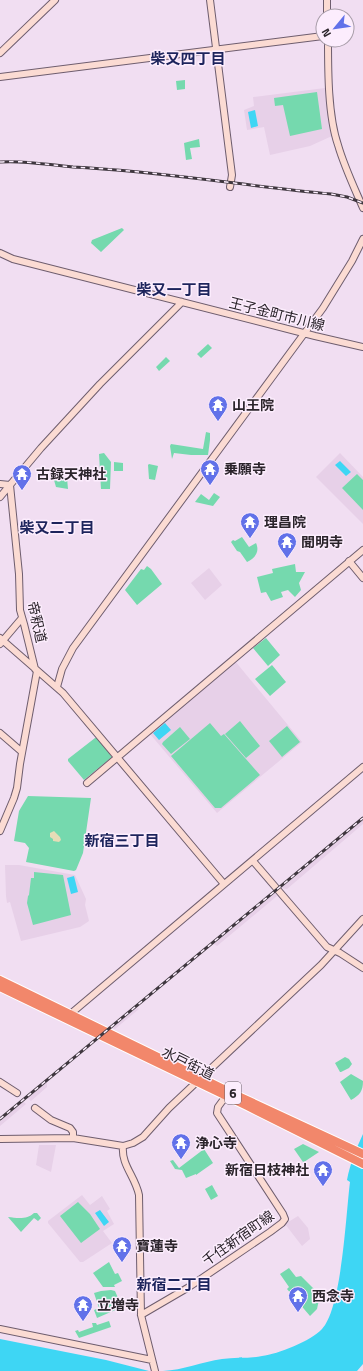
<svg xmlns="http://www.w3.org/2000/svg" width="363" height="1371" font-family="'Titillium Web','Noto Sans JP',sans-serif">
	<rect width="100%" height="100%" fill="#f1def2"/>
	<path fill="#e7d0e8" d="M325,88L326,89L333,135L332,136L310,146L270,155L264,127L247,130L244,110L254,106L253,97Z
		M340,453L363,477V524L316,477Z
		M209,568L222,585L205,600L191,583Z
		M235,661L302,742L217,813L150,734V733Z
		M363,820V824L287,889L281,888Z
		M5,865H19L75,875L86,899L85,905L89,921L80,927L21,941L10,902L7,903L6,896Z
		M275,893L277,896L217,946L214,944Z
		M137,1008L139,1009L115,1029L112,1028Z
		M47,1082V1087L31,1101L27,1098Z
		M23,1101L26,1104L0,1126V1121Z
		M39,1145H56L51,1172L36,1165Z
		M82,1195L90,1205L102,1196L110,1209L107,1211L114,1224L103,1231L112,1243L83,1262H80L48,1223V1221Z
		M298,1216L308,1228L310,1239L302,1246L285,1224Z"/>
	<path fill="#75d9ae" d="M185,80V89L177,90L176,81Z
		M317,92L322,129L290,136L283,105L275,106L274,98Z
		M199,139L200,147L190,148L192,159L186,160L184,143Z
		M122,228L124,230L101,252L91,243L92,240Z
		M208,344L212,348L201,358L197,354Z
		M166,357L170,361L159,371L156,367Z
		M206,432L210,433V440L208,455H191L174,453L172,459L170,446L171,444L203,449Z
		M104,453L111,462L110,489H101L99,454Z
		M114,462L123,463V471H114Z
		M149,464L158,466L155,480L149,479L148,465Z
		M357,474L363,480V510L342,488Z
		M67,478L68,489L56,487L54,480Z
		M214,493L220,497L213,506L195,502L201,494L209,500Z
		M242,537L249,547L256,543C260,552 255,558 247,562L240,552L237,551L231,542L233,540L235,541Z
		M295,564L296,572H305L299,583L301,590L295,597L288,590L281,592L283,597L271,601L266,592L261,593L257,577L273,573L272,569Z
		M147,566L151,569L162,584L137,605L125,590L141,569L144,570Z
		M266,638L280,655L268,666L253,648Z
		M272,665L286,682L270,696L255,679Z
		M240,721L260,746L246,758L225,734Z
		M210,723L221,736L224,734L260,775L221,808H215L171,756Z
		M287,726L300,742L282,757L269,741Z
		M180,727L190,739L171,754L162,744L163,742Z
		M95,738H97L112,757L84,780L68,761V759Z
		M28,796L91,798L83,853L76,870L74,871L26,862L29,848L25,843L14,841L19,811Z
		M34,872L63,875L71,915L33,925L27,903L28,896L29,895L31,878H34Z
		M345,1057L349,1059L352,1064L349,1068L341,1072H340L335,1063Z
		M351,1074L363,1081C363,1091 360,1095 351,1100L340,1082Z
		M303,1144L319,1152L304,1162H303L294,1149Z
		M204,1149L213,1163L196,1175V1174L186,1178L182,1170L175,1169L170,1161L173,1160L179,1168Z
		M212,1185L218,1196L211,1200L205,1189Z
		M78,1202L90,1214L100,1229L81,1243L60,1216Z
		M34,1213H37L41,1218L38,1221L34,1218L21,1232L8,1217C17,1218 27,1220 34,1213Z
		M109,1262L115,1274L118,1273L122,1281L114,1285L115,1287H103L93,1273Z
		M289,1268L296,1277L301,1276L320,1295L317,1309L310,1316L287,1289L289,1287L280,1274Z
		M111,1290L115,1291L122,1307L97,1318L94,1310L99,1308L94,1293L101,1291Z
		M109,1321L111,1327L79,1338L75,1331L78,1330L79,1332L93,1327L92,1323H96L97,1325Z"/>
	<path fill="#e6dcb7" d="M54,831L60,837L61,840L59,842L53,841V839L50,837V833Z"/>
	<path fill="#3ed6f4" d="M255,110L258,126L251,128L248,112Z
		M340,461L351,472L346,476L335,465Z
		M165,723L171,730L159,740L153,733Z
		M74,876L78,892L71,894L67,878Z
		M363,1134V1364L357,1371H163C183,1370 202,1362 222,1359C235,1357 249,1359 262,1356C278,1354 311,1341 322,1329C342,1308 346,1213 350,1182L347,1180C350,1164 356,1149 363,1134Z
		M100,1210L109,1222L104,1226L95,1213Z
		M0,1339L106,1360L149,1371H0Z"/>
	<g fill="none" stroke-linecap="round" stroke-linejoin="round">
		<defs>
			<path id="secondary" d="M210,0L232,175L230,187
				M327,0V16
				M328,40C328,71 328,116 338,145C344,166 354,187 363,208
				M0,53L55,0
				M0,77L323,36
				M0,253L13,259L315,336L363,347
				M0,484L10,485L19,574L20,610L24,624L35,669
				M0,497L41,448L100,384L182,302
				M349,561L363,578
				M0,638L63,693L224,884
				M0,644L22,618
				M57,687L62,669L73,648L323,308L352,261L363,239
				M0,733L22,752
				M87,783L363,550
				M0,831L14,798L17,788L20,764L37,671
				M253,861L327,947L340,953L363,968
				M68,1016L363,767
				M0,1082L17,1093
				M35,1108L51,1120L70,1128L73,1132V1138
				M0,1139L73,1138L123,1146L133,1143L143,1137L169,1108L321,965L363,919
				M123,1146C121,1165 135,1176 139,1195L141,1315L155,1371
				M141,1315L189,1287L270,1232L282,1223L285,1219L283,1214L217,1113L218,1107L226,1096
				M0,1329L152,1360"/>
			<path id="highway" d="M0,980L234,1094L363,1154
				M0,987L247,1106L363,1164"/>
		</defs>
		<use href="#secondary" stroke="#6e5d6e" stroke-width="8"/>
		<use href="#highway" stroke="#fff" stroke-width="10"/>
		<use href="#secondary" stroke="#fbdbd3" stroke-width="6"/>
		<use href="#highway" stroke="#f2876b" stroke-width="8"/>
		<defs>
			<path id="rail" d="M0,162C25,160 48,165 73,167C159,171 245,186 331,194L347,197L363,203
				M0,1119L363,818"/>
		</defs>
		<use href="#rail" stroke="#3f373f" stroke-width="3"/>
		<use href="#rail" stroke="#fcedfd" stroke-width="1.5" stroke-dasharray="4.5" stroke-linecap="butt"/>
	</g>
	<defs>
		<symbol id="temple-pin" viewBox="-11 -11 22 30"><path d="M0 17L-7.5 6A9.5 9.5 0 1 1 7.5 6Z" fill="#6171e9" stroke="#fcedfd"/><path d="M0-6L5-2H3V0L6.5 2.5H4V6H1.5V3h-3V6H-4V2.5H-6.5L-3 0V-2H-5Z" fill="#fff"/></symbol>
	</defs>
	<g fill-rule="evenodd">
		<use href="#temple-pin" x="207" y="394" width="22" height="30"/>
		<use href="#temple-pin" x="199" y="458" width="22" height="30"/>
		<use href="#temple-pin" x="11" y="463" width="22" height="30"/>
		<use href="#temple-pin" x="239" y="511" width="22" height="30"/>
		<use href="#temple-pin" x="276" y="531" width="22" height="30"/>
		<use href="#temple-pin" x="170" y="1132" width="22" height="30"/>
		<use href="#temple-pin" x="312" y="1159" width="22" height="30"/>
		<use href="#temple-pin" x="111" y="1235" width="22" height="30"/>
		<use href="#temple-pin" x="287" y="1285" width="22" height="30"/>
		<use href="#temple-pin" x="72" y="1294" width="22" height="30"/>
	</g>
	<g text-anchor="middle" stroke-width="3" stroke-linejoin="round" paint-order="stroke">
		<rect fill="#fcedfd" stroke="#6a606a" stroke-width="1" x="225" y="1082" width="16" height="22" rx="3"/>
		<g font-size="13" font-weight="bold" fill="#2b242b">
			<text x="233" y="1098">6</text>
		</g>
		<g font-size="14" fill="#2b242b" stroke="#fcedfd">
			<text transform="translate(277 314) rotate(14)" y="5">王子金町市川線</text>
			<text transform="translate(37 622) rotate(77)" y="5">帝釈道</text>
			<text transform="translate(188 1063) rotate(26)" y="5">水戸街道</text>
			<text transform="translate(238 1238) rotate(-35)" y="5">千住新宿町線</text>
		</g>
		<g font-size="14" font-weight="bold" fill="#2b242b" stroke="#fcedfd" text-anchor="start">
			<text x="232" y="410">山王院</text>
			<text x="224" y="474">乗願寺</text>
			<text x="36" y="479">古録天神社</text>
			<text x="264" y="527">理昌院</text>
			<text x="301" y="547">聞明寺</text>
			<text x="195" y="1148">浄心寺</text>
			<text x="309" y="1175" text-anchor="end">新宿日枝神社</text>
			<text x="136" y="1251">寶蓮寺</text>
			<text x="312" y="1301">西念寺</text>
			<text x="97" y="1310">立増寺</text>
		</g>
		<g font-size="15" font-weight="bold" fill="#1d245c" stroke="#fcedfd">
			<text x="188" y="64">柴又四丁目</text>
			<text x="174" y="295">柴又一丁目</text>
			<text x="57" y="533">柴又二丁目</text>
			<text x="122" y="846">新宿三丁目</text>
			<text x="174" y="1290">新宿二丁目</text>
		</g>
	</g>
	<g transform="translate(335 28) rotate(241)"><circle r="19" fill="#fcedfd" stroke="#a89da9"/>
	<path d="M0-3L7 15L0 10L-7 15Z" fill="#6171e9"/>
	<text y="-6" font-size="11" font-weight="bold" text-anchor="middle" fill="#2b242b">N</text>
	</g>
</svg>
